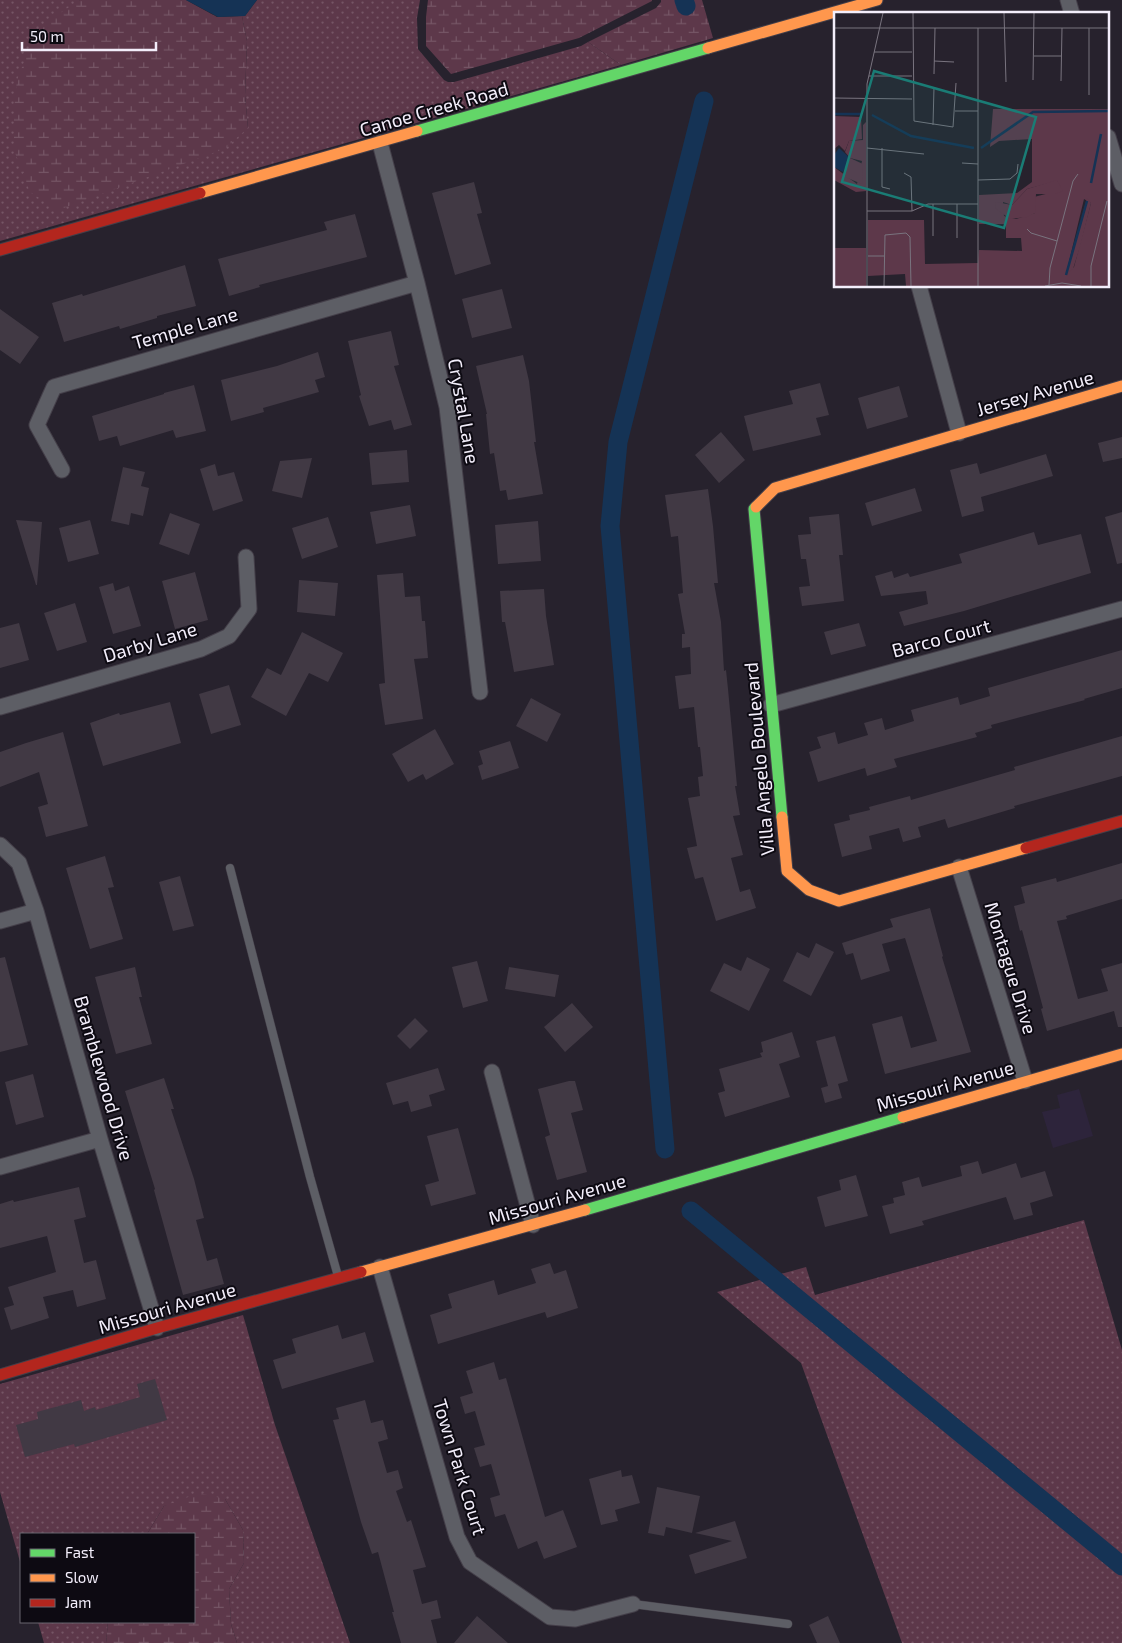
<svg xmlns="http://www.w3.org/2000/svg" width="1122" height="1643" font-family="'Exo 2',sans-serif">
	<defs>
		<pattern id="grass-dots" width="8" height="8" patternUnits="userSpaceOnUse" patternTransform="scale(1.25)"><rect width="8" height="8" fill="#5d384a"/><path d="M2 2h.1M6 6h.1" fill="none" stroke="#755565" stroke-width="1.8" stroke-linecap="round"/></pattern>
		<pattern id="wetland-marsh" width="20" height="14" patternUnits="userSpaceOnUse" patternTransform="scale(1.25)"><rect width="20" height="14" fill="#5d384a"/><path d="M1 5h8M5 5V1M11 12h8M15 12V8" fill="none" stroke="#755565"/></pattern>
	</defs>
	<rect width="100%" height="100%" fill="#27222d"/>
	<path fill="#2d243b" d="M1079,1089L1093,1136L1053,1148L1042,1112L1060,1108L1057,1095Z"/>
	<path fill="url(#grass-dots)" d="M0,0H80L78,3L248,128L245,95L247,41L242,16H245L257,0H420L417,18L418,49L444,80L448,82H454L581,46L588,42L621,65L0,241Z
		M1084,1220L1122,1350V1643H902L801,1363L717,1292L806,1267L815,1295Z
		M243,1315L275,1425L350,1643H237L231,1624L229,1589L244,1563L243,1530L225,1499L164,1506L147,1534H21V1565L0,1492V1384Z
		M38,1622H108L106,1643H44Z"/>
	<path fill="url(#wetland-marsh)" d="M80,0H186L217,17L242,16L247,41L245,95L248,128L224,149L58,210L30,192L14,150V110L17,80L33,39L48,21Z
		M428,0H652V1L579,38L451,74L426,46V17Z
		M661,0H702L713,38L621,65L588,42L656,8L661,2Z
		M199,1493L225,1499L243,1530L244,1563L229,1589L231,1624L237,1643H106L108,1622H194V1534H147L164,1506Z"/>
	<path fill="#153355" d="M186,0H257L245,16L218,17Z"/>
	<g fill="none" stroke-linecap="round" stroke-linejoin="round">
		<path stroke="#153355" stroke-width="19" d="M684,0L686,6
			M665,1149L610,526L618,442L704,101
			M691,1211L1122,1566"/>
	</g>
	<path fill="#413944" d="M474,182L482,213L477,214L491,264L455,275L432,193Z
		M355,214L367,257L259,285L260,287L229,296L218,259L327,230L324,222Z
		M185,265L196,306L157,316V318L120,329L119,326L64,342L52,303L82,294L83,296Z
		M502,289L512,328L472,338L462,299Z
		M0,309L39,337L20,364L0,350Z
		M391,331L399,365L394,366L412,425L394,430L391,420L369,426L359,396L361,395L348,341Z
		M318,352L325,377L315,380L319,392L263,408L264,412L231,421L221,380L277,366Z
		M523,355L529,381L536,442H534L543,494L508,500L506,490L500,491L494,453L490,454L486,414H487L476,366Z
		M820,383L829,415L816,418L821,435L753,451L744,416L793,404L789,391Z
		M194,385L206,431L176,438L173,430L120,446L117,436L99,441L92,416L164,394V393Z
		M899,386L908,417L867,429L858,398Z
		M721,432L745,460L719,483L695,455Z
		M1122,437V458L1103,462L1098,443Z
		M407,450L409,482L372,485L369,453Z
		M1046,454L1053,476L981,497L984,511L962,517L950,470L977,463L980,474Z
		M312,458L302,498L272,491L280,461Z
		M215,464L218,476L234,472L243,501L213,511L200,469Z
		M123,467L145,472L141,486L149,488L143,516L131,513L129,525L111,521Z
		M915,488L922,511L872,526L865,503Z
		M708,489L713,526L718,583H714L721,622L724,671L726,670L728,689L737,786H735L740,815L733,816L743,855L731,858L740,892L750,889L756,908L716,921L703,877L695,879L687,848L697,846L688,798L700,796L698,777L703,776L700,747H698L694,707L679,709L675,676L691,674L690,647L682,648V634H685L678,594L683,593L678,536L671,537L665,495Z
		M410,505L416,536L376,544L370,512Z
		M1122,512V563L1117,564L1105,517Z
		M170,513L200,524L189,555L159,544Z
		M839,514L843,555H839L844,601L802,606L799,587L810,586L806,559H801L798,535L811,534L809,517Z
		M328,517L338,547L302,559L292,528Z
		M16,520L42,522L37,585H36Z
		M90,520L99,554L68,562L59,528Z
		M538,521L541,561L498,564L495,525Z
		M1034,532L1038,545L1081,534L1091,573L964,611L904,626L899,612L928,604L926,591L881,596L875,576L892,571L894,578L908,573L910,577L962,563L959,554Z
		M195,572L208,620L175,629L162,581Z
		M403,573L405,597L420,596L422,621H425L428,658L414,659L423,719L385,725L379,684L385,683L377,575Z
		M299,580L338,583L335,616L297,612Z
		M113,583L115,591L129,586L141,626L113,634L99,587Z
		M544,589L546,616L554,665L514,672L505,622H502L500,591Z
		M75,603L87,642L57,651L44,613Z
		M19,623L29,660L0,668V628Z
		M859,623L866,646L831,655L824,632Z
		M302,632L343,653L328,682L309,673L286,716L251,697L267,668L281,675Z
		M1122,650V688L1084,699L1085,700L991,725L992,728L975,733L977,737L894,759L897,767L867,776L865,768L818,782L809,752L821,748L817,737L835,732L838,744L868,735L864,723L882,718L885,730L914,721L911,710L958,697L960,705L990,696L988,688Z
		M229,685L241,725L211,734L199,694Z
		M531,698L561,714L547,742L516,726Z
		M170,702L181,743L103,766L90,723L119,713L120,715Z
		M435,729L454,764L426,780L423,774L408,782L392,754Z
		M63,732L88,826L46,837L38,807L48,804L39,772L0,787V752L26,743Z
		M1122,736V776L1014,806L1015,808L948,828L945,819L918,827L921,837L903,842L899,828L869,836L872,849L842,857L834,824L850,820L849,815L870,810L869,807L910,796L911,800L1015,770L1014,767Z
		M510,741L519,768L482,780L478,766L483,764L479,751Z
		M105,856L114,887L108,888L123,939L90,949L66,868Z
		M1122,863V899L1066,916L1067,919L1057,921L1078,999L1108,991L1101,969L1122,963V1027H1118L1114,1011L1047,1031L1041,1009L1043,1008L1022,930L1020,931L1014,906L1025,903L1021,887L1056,878L1057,882Z
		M180,876L194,926L173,931L159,882Z
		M930,908L943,956L942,957L971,1052L885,1074L872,1024L902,1016L911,1048L937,1041L905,938L882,944L890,971L861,980L853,953L846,955L842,943L893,927L890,919Z
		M816,943L834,952L811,996L783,981L797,952L809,958Z
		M5,957L28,1045L0,1052V958Z
		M747,957L770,969L749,1011L710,991L724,963L741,971Z
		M477,961L488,1001L463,1008L452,967Z
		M135,967L142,997H139L152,1044L116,1054L95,977Z
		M509,967L559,975L555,997L505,989Z
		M572,1003L593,1027L565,1052L544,1027Z
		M415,1018L428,1031L410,1049L397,1036Z
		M792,1032L800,1057L779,1064L790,1097L725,1117L718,1093L725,1091L719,1069L762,1057L760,1053L763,1052L761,1042Z
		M835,1036L848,1081L838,1084L842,1098L825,1103L821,1088L828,1086L816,1041Z
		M438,1068L445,1090L429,1095L432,1106L411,1112L408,1101L393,1105L386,1083Z
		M33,1074L44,1117L16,1125L5,1082Z
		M164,1078L174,1109H171L194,1179L204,1218L196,1220L207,1261L217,1258L224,1284L183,1295L154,1190L155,1189L125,1091Z
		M569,1081H575L583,1110L571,1113L587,1172L557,1180L545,1137L550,1135L538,1089Z
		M458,1128L476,1194L431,1206L425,1185L439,1181L427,1136Z
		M978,1161L982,1174L1016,1163L1021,1178L1045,1171L1053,1196L1030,1203L1033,1215L1014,1220L1006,1197L922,1221L924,1225L890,1234L882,1206L894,1203L893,1198L905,1195L902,1182L919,1177L922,1187L962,1176L960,1166Z
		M856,1175L868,1216L825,1227L817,1197L841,1190L839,1180Z
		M79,1187L86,1217L74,1220L84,1263L96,1260L106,1299L77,1307L73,1290L43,1297L49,1318L11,1330L4,1308L14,1305L8,1287L56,1272L47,1236L0,1248V1204L13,1200L14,1202Z
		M550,1263L554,1274L566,1270L578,1308L547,1318L545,1312L438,1344L430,1315L452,1308L448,1294L494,1280L498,1295L536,1283L531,1269Z
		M338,1325L342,1339L365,1332L374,1362L282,1389L273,1360L296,1353L292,1339Z
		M494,1362L499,1380L506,1378L545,1517L563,1510L577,1547L544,1559L537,1541L518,1549L505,1514L495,1517L490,1498L500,1495L491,1464L480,1467L474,1448L485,1445L475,1411L465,1414L460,1397L473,1393L466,1371Z
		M155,1379L167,1420L75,1447L74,1444L25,1457L16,1425L38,1419L37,1412L81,1400L84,1411L95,1407L96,1410L140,1397L137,1384Z
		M365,1400L371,1423L383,1420L388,1439L378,1442L387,1473L398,1470L403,1488L396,1491L407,1522L411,1520L426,1567L413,1570L422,1604L437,1600L441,1618L431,1620L437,1643H401L392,1612H394L378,1552L372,1554L361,1522L333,1420L339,1419L336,1408Z
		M621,1470L622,1477L632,1475L640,1503L615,1510L618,1521L601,1525L589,1479Z
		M657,1487L700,1496L692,1533L666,1527L664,1536L648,1533Z
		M735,1521L747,1558L695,1574L689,1555L732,1541L695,1533Z
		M477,1616L508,1643H454Z
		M828,1616L840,1643H817L809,1625Z"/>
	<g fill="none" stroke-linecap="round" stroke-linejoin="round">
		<defs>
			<path id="lane" d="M230,868L310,1177L338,1276
				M633,1604L788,1624"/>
			<path id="street" d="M1068,0L1072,14
				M1108,137L1122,184
				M380,143L417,283L447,407L480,692
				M919,286L959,433
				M62,470L37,425L54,387L417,283
				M771,705L1122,609
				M0,707L201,649L229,636L249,609L246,557
				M0,845L19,863L36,911L100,1139L157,1328
				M959,867L1025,1081
				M0,921L36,911
				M492,1072L533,1225
				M0,1167L100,1139
				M380,1267L457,1537L470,1562L550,1617L575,1619L633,1604"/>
			<path id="fast" d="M417,131L708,48
				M756,507L754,509L782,817
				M585,1210L903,1117"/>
			<path id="slow" d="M708,48L877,0
				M200,193L417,131
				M756,507L775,488L1122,386
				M782,817L787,871L809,890L839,901L1026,848
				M903,1117L1122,1054
				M361,1272L585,1210"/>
			<path id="jam" d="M0,250L200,193
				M1026,848L1122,821
				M0,1375L157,1328L361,1272"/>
		</defs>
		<use href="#lane" stroke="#443f49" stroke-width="9"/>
		<use href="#street" stroke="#443f49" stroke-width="17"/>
		<use href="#fast" stroke="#443f49" stroke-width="13"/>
		<use href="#slow" stroke="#443f49" stroke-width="13"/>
		<use href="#jam" stroke="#443f49" stroke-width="13"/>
		<use href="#lane" stroke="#5d5e65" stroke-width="8"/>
		<use href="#street" stroke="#5d5e65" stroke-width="15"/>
		<use href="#fast" stroke="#63d668" stroke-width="11"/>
		<use href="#slow" stroke="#ff974d" stroke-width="11"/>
		<use href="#jam" stroke="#b3261e" stroke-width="11"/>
	</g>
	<g text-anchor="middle" stroke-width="4" stroke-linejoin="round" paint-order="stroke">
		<g font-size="19" fill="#f3eefb" stroke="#0d0a12">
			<text transform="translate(434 109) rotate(-16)" y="7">Canoe Creek Road</text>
			<text transform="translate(185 328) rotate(-16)" y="7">Temple Lane</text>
			<text transform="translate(1035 393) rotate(-16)" y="7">Jersey Avenue</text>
			<text transform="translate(464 411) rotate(80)" y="7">Crystal Lane</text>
			<text transform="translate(941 638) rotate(-15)" y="7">Barco Court</text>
			<text transform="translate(150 642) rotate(-17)" y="7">Darby Lane</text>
			<text transform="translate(759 759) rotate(-95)" y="7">Villa Angelo Boulevard</text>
			<text transform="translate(1011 968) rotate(73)" y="7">Montague Drive</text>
			<text transform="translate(104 1078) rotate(74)" y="7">Bramblewood Drive</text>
			<text transform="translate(945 1086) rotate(-16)" y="7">Missouri Avenue</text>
			<text transform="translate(557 1199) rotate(-16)" y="7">Missouri Avenue</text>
			<text transform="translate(167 1308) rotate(-16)" y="7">Missouri Avenue</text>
			<text transform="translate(460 1467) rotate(73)" y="7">Town Park Court</text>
		</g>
	</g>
	<g transform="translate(834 12)">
		<rect width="275" height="275" fill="#27222d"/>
		<path d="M159,97H275V274H72L71,262L34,264V208H90L91,252L144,251L145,238L188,239L187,226H172V212H145V183L183,181L198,170V127L165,129L156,135ZM223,169L227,178L200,185L201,201L182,207L170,204L169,190L178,193L193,177ZM250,187L257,191L240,255L232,262ZM32,110V179L22,180L0,168V155L23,172L28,149L16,146L11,140L15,129L29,128V113ZM0,236H32V274H0Z" fill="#5d384a" fill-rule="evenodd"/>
		<path d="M0,104L27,105L28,127L15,129L11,139L5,133L0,137ZM16,146L29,152L28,172L11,165V155ZM223,168L229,179L221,182H202L201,201L193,205L176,207L161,196L162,190L178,193L193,177ZM253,186L257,191L246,235L239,257L232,263Z" fill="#5d384a"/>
		<path d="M5,136L16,146L9,160L0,155V143Z" fill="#153355"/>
		<path fill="none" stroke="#153355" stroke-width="2.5" d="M0,102H28M38,103L77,124L140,136M147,136L199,100L275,99M257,171L267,122M232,263L253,189"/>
		<path fill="none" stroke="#79747f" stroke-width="1" d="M79,1L80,109L119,115L122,71M170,1L172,70M0,16H275M255,16V83M40,40H78M200,44H227M100,49L120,50M100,62L101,16M35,64H78M199,68L200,1M227,69L228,16M0,86L78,87M121,99H144M99,113L100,75M33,136L90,142M48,136V175L56,177M128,151L144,152M70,161L77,165L78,199M144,168L176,167L183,161L184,152M33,199H78L94,192H144M193,217L197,221L223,229M99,224V192M123,226V192M34,244H50M215,273L216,256L239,169L244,162M33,274V72L49,1M50,274L51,223L72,221L76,225L77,274M144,274V16M211,274L228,271L247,274M257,274V254L273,189"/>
		<path fill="#1a7c75" fill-opacity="0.15" stroke="#1a7c75" stroke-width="2.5" d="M40,59L202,105L170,216L8,170Z"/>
		<rect width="275" height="275" fill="none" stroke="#f3eefb" stroke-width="2.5"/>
	</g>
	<rect x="20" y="1533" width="175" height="90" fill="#0d0a12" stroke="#69656f"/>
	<rect x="30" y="1549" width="25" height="8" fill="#63d668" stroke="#69656f"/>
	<text x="65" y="1558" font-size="15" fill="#f3eefb">Fast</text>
	<rect x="30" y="1574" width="25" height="8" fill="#ff974d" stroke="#69656f"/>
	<text x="65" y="1583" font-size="15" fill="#f3eefb">Slow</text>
	<rect x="30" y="1599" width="25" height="8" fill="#b3261e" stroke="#69656f"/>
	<text x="65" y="1608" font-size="15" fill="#f3eefb">Jam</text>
	<path d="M22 42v8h134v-8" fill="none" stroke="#f3eefb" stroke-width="2.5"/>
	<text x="30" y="42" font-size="15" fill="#f3eefb" stroke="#0d0a12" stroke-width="4" paint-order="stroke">50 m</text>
</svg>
